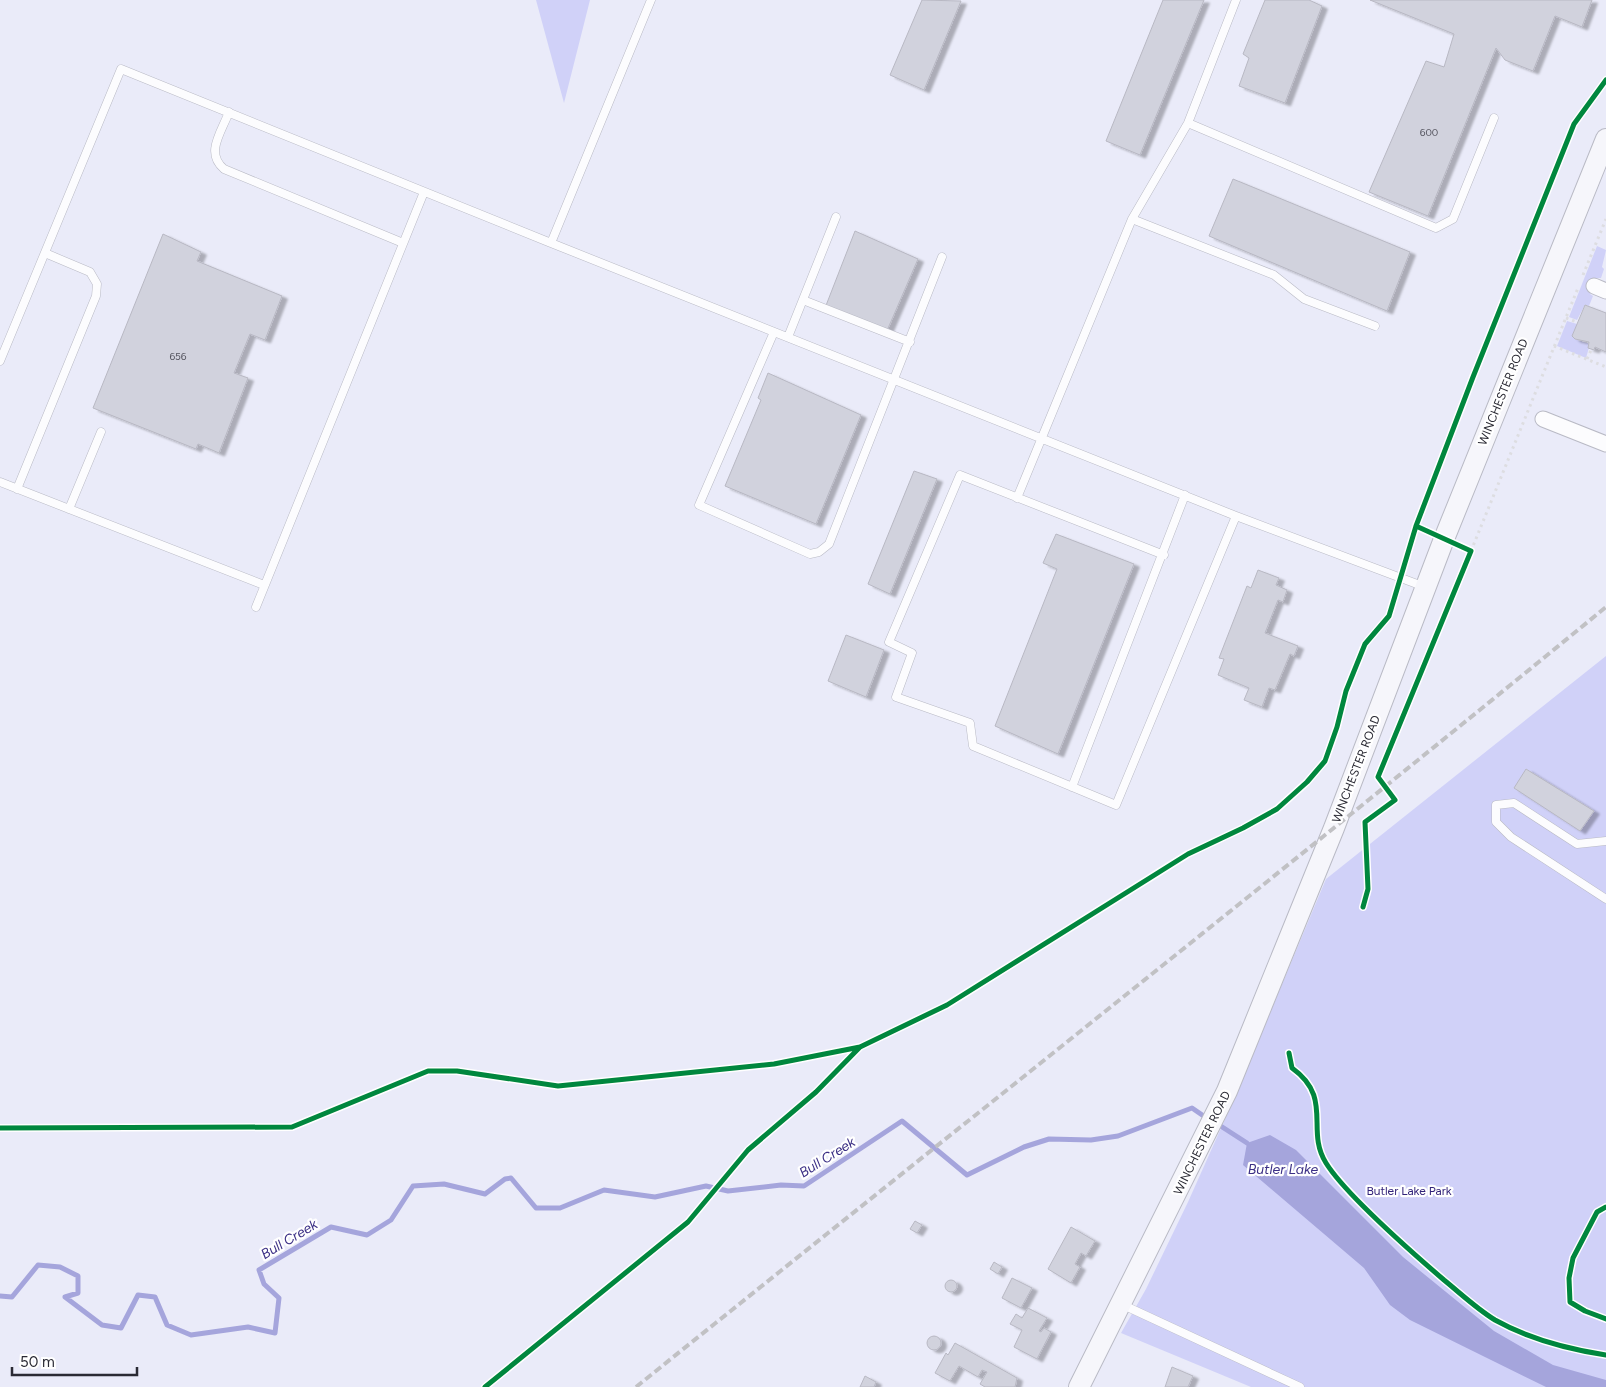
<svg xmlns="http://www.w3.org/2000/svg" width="1606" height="1387" font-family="Figtree,sans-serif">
	<defs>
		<filter id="shadow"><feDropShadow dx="5.5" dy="3" stdDeviation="1" flood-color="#0004"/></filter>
	</defs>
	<rect width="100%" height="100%" fill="#eaebf9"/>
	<path fill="#d0d1f8" d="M536,0H590L564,103Z
		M1597,246L1606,250L1602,267L1604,269L1601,278H1597L1590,294L1593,296L1589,306L1585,305L1577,320L1569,317Z
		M1567,321L1577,324L1575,339L1590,344L1586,358L1557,346Z
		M1606,656V1387H1251L1121,1333L1146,1289L1188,1202L1234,1099L1326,879Z"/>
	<path fill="#a5a5dc" d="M1270,1135L1296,1150L1403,1257L1494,1331L1553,1365L1606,1380V1387H1546L1410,1320L1390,1305L1364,1268L1243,1165L1247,1143Z"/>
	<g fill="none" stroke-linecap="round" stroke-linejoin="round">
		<path stroke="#a5a5dc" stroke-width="5" d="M1216,1123L1247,1143
			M0,1296L12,1297L38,1265L60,1267L78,1276V1293L65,1297L102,1325L121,1328L138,1295L155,1297L167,1325L191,1335L248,1327L275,1333L279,1298L264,1284L259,1270L331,1227L367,1235L391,1220L413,1186L444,1184L485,1194L505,1179L511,1178L536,1208H560L604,1190L655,1197L706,1186L728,1191L781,1185L804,1186L902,1121L967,1175L1024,1147L1049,1139L1091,1140L1118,1136L1192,1108L1208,1119"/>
	</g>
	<path fill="#d1d2dd" stroke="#b8b8c3" filter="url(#shadow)" d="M922,0L961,1L924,90L890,75Z
		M1163,0H1204L1140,155L1106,141Z
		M1265,0H1309L1322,6L1285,103L1239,86L1249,58L1243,54Z
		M1370,0H1592L1582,27L1555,16L1533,71L1505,60L1496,48L1428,216L1369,192L1426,61L1444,67L1454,34Z
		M1233,179L1410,252L1387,311L1209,236Z
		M855,231L918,259L886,333L825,308Z
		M163,234L201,252L197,261L282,296L265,340L250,334L234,373L248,378L219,453L198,444L196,449L93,408Z
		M1585,305L1606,313V352L1595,347L1594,350L1588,348L1589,342L1575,339L1572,336Z
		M768,373L861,415L816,524L725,486L761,400L758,398Z
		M914,471L937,479L890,594L868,584Z
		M1056,534L1134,564L1058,754L995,726L1057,569L1043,563Z
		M1258,570L1279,578L1276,585L1287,590L1283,602L1278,600L1265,633L1298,646L1294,656L1290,654L1275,690L1269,688L1262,707L1244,700L1249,688L1218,675L1224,659L1219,658L1247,586L1251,588Z
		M846,635L884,650L866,697L828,681Z
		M1526,769L1594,811L1580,831L1514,788Z
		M915,1221L922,1225L917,1233L910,1229Z
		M1071,1227L1095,1241L1086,1256L1081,1253L1075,1264L1080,1267L1071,1283L1048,1269Z
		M994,1262L1002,1267L998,1274L990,1269Z
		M1012,1278L1032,1288L1021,1308L1002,1298Z
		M945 1286a6 6 0 1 1 12 0a6 6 0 1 1-12 0Z
		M1028,1308L1047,1318L1039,1331L1041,1332L1044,1328L1051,1332L1037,1359L1014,1347L1022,1330L1010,1324L1016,1314L1022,1318Z
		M927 1343a7 7 0 1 1 14 0a7 7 0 1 1-14 0Z
		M955,1343L1017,1378L1015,1387H985L980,1384L987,1372L982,1370L978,1377L959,1366L950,1381L935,1373L946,1353L948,1355Z
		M1172,1367L1193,1376L1188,1387H1165Z
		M865,1376L876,1382L874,1387H860Z"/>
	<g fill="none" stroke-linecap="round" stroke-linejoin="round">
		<defs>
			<path id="service" d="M651,0L551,243L1236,516L1425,587
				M229,112C221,133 205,153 224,169L403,243
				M1188,123L1436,228L1453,219L1494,118
				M1132,219L1274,275L1304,299L1375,326
				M803,300L910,342
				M774,332L699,505L810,554L819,552L829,544L942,257
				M788,337L836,217
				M0,361L121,69L551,243
				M0,482L264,585
				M17,489L96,296L97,284L90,272L45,253
				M1017,498L1132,219L1188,123L1236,0
				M69,509L101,432
				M1164,555L960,475L889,642L912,653L896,697L970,723L973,746L1116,805L1236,516
				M256,607L424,192
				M1072,787L1185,495
				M1606,841L1577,844L1514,803L1496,805V822L1511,837L1606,899
				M1121,1304L1300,1387"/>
			<path id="minor" d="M1594,286L1606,291
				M1543,419L1606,444"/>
			<path id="secondary" d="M1079,1387L1227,1091L1334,828L1444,539L1606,139"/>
		</defs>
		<use href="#service" stroke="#b9bac5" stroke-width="9"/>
		<use href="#minor" stroke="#b9bac5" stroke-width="17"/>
		<use href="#secondary" stroke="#b9bac5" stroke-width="22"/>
		<path stroke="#dddde1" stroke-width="3" stroke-dasharray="2.5 4" stroke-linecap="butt" d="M1583,275L1606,219
			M1566,318L1577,322
			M1554,346L1606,367
			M1587,359L1592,348
			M1471,551L1578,288"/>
		<use href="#service" stroke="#fcfcfe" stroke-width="8"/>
		<use href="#minor" stroke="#fcfcfe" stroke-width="15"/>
		<use href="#secondary" stroke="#f6f6fb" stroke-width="20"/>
		<path stroke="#c1c1c4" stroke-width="4" stroke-dasharray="8 4" stroke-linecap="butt" d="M636,1387C959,1127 1285,870 1606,607"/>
		<defs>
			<path id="cycleway" d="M1416,526L1473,377L1574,124L1606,80
				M1289,1053L1292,1068C1334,1098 1305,1130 1326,1163C1336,1179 1350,1193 1363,1206C1389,1232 1416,1256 1444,1280C1460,1293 1477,1309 1495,1320C1529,1339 1567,1349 1606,1355
				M0,1128L292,1127L428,1071H457L558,1086L774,1064L860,1047L947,1005L1188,854L1243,828L1277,809L1307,782L1325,761L1337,727L1346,691L1365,644L1389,616L1416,526L1471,551L1378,777L1395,800L1365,822L1368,889L1363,907
				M1606,1207L1597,1212L1573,1258L1569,1278L1570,1302L1585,1311L1606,1319
				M485,1387L688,1222L748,1150L816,1092L860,1047"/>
		</defs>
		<use href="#cycleway" stroke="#fff" stroke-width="8"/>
		<use href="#cycleway" stroke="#00873e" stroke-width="5"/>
	</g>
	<g text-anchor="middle" stroke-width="4.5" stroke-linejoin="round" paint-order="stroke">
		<g font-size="10" fill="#54545e">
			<text x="1429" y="136">600</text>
			<text x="178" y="360">656</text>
		</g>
		<g font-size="12" fill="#2a2a34" stroke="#fff">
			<text transform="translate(1503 392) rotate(-68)" y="4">WINCHESTER ROAD</text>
			<text transform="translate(1356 769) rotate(-69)" y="4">WINCHESTER ROAD</text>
			<text transform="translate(1202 1143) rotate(-64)" y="4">WINCHESTER ROAD</text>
		</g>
		<g font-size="12" fill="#322379" stroke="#fff">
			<text x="1409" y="1195">Butler Lake Park</text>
		</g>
		<g font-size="14" font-style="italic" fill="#3b2f85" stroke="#fff">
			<text transform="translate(827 1157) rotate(-32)" y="5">Bull Creek</text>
			<text x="1283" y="1174">Butler Lake</text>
			<text transform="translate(289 1239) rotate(-31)" y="5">Bull Creek</text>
		</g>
	</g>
	<path d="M12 1367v8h125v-8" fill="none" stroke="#2a2a34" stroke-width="2.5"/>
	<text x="20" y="1367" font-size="15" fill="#2a2a34" stroke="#ffffff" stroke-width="4" paint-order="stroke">50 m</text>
</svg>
